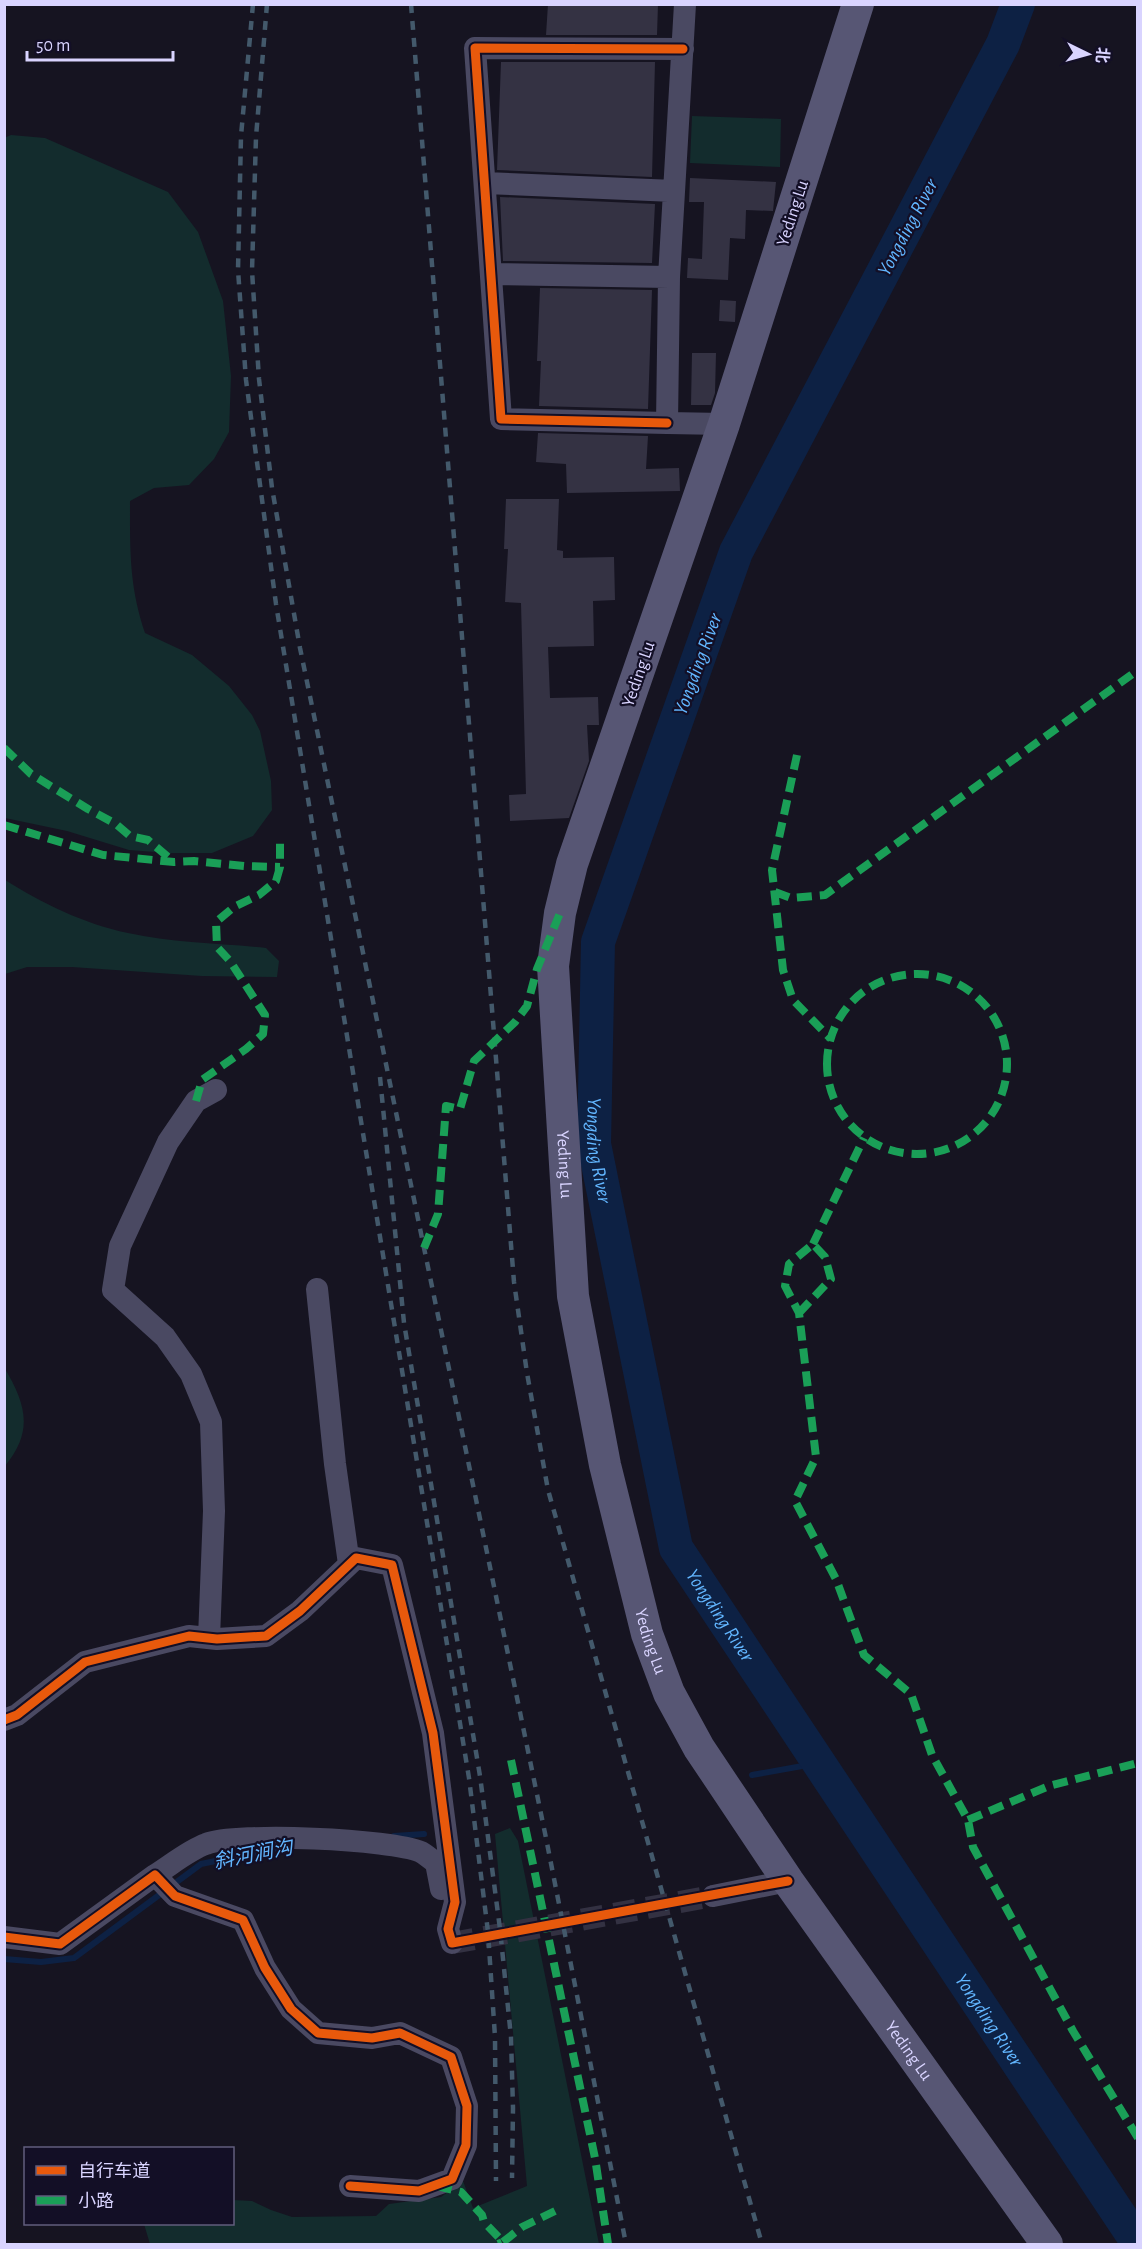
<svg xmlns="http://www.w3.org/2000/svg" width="1142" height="2249" font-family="'Alegreya Sans','Noto Sans SC',sans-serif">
	<rect width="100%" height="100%" fill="#161421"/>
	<path fill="#132c2d" d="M692,116L781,119L780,167L690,163Z
		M11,135L45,138L168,192L198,232L223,301L231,376L229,432L214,459L189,485L154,488L130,501C130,549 129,586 145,633L192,655L229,686L252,715L260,731L271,781L272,810L253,836L212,853H168L129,850L67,831L5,818L4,138Z
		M5,880C42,903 84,924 128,933C172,943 221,943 266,948L279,961L277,977L202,976L72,967H27L5,974Z
		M4,1367C26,1404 34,1431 5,1466Z
		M510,1828L518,1841L599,2244H150L144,2224H232L233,2200L252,2201L271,2210L292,2217L376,2216L389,2204L441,2197L463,2181L473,2208L527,2186L495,1834Z"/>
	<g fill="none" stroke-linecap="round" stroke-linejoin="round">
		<path stroke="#0d2144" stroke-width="6" d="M752,1775L819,1763
			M394,1836L424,1834
			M4,1959L41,1962L74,1958L201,1864L277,1848"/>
		<path stroke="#0d2144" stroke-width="34" id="s1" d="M1018,4L1003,44L736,552L598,942L594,1144L676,1548L1138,2243"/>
	</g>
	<path fill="#343243" d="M548,4H658L657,35H546Z
		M501,62H655L652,177L497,170Z
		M690,178L776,182L773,211L746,210L745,239L730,238L728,280L687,278L688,258L702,259L704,202H689Z
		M500,197L655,204L652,263L503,261Z
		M540,288L652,290L648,409L539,406L541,361H537Z
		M720,300L736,301L735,322L719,321Z
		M692,353H716L715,393L711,405H691Z
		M538,433L648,436L646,469L679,468L680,491L567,493L566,464L536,462Z
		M506,499H559L557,550L563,551V558L614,557L615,600L593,601L594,646L548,647L550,698L598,697L599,725H587L589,761L569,818L510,821L509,795L526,794L521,603L505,602L508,549H504Z"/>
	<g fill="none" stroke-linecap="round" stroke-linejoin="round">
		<path stroke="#333142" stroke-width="22" stroke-dasharray="22 11" stroke-linecap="butt" d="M452,1943L713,1896"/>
		<path stroke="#4a4962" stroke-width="22" d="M685,4L669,277L667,423L724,424
			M485,183L674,191
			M491,274L669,277
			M667,423L501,419L475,48L683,49
			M317,1289L335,1464L349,1564
			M209,1638L214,1511L211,1422L191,1374L165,1337L113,1290L120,1246L168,1142L196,1101L216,1090
			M4,1720L17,1715L85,1662L189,1636L217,1639L266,1636L300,1611L356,1558L392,1565L433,1733L455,1902L448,1929L452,1943
			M155,1875C171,1865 189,1850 206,1844C236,1832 392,1839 421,1852C426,1855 431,1859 436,1863L441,1889
			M713,1896L788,1881
			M4,1937L60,1944L155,1875L175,1896L243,1920L265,1968L291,2009L318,2033L372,2038L400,2033L451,2057L467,2106L466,2145L452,2179L419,2191L350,2186"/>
		<path stroke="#575674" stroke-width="32" id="s2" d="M858,4L724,424L572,864L560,913L553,966L573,1296L605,1465L647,1634L669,1693L699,1748L788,1881L1047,2244"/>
		<path stroke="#43596b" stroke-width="4.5" stroke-dasharray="9 8" stroke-linecap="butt" d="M253,4L241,136L238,270L246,380L276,604L469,1778L488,1932L495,2037L496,2181
			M267,4L256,137L252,271L259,379L272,488L300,648L546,1838L626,2244
			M411,4L514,1282L527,1373L548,1490L762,2244
			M380,1077L404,1323L480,1776L500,1929L511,2037L513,2108L512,2178"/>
		<path stroke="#1a9f57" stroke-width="8" stroke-dasharray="15 8" stroke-linecap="butt" d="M4,748L31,774L88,809L116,824L130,836L148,840L174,862
			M797,755L772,870L783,970L793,1000L831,1039
			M4,825L103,855L174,862L194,861L245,866L280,867
			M775,892L791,898L825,895L1138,670
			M827 1064a90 90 0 1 1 180 0a90 90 0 1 1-180 0Z
			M196,1101L202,1080L246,1049L263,1034L265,1015L230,961L217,947L216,922L234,907L259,895L276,881L280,867V839
			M813,1244L864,1138
			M424,1248L438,1214L446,1106L460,1109L474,1061L515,1022L527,1006L537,969L560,913
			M799,1313L831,1279L825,1257L813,1244L789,1264L785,1286L799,1313L816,1457L795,1501L836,1579L864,1655L911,1694L932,1755L968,1820L973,1847L1073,2031L1138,2138
			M511,1760L595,2158L608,2244
			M968,1820L1049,1786L1138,1763
			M437,2186L461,2192L482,2215L484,2222L503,2242L498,2244
			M503,2242L522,2227L555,2211"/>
		<defs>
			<path id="cycleway" d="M667,423L501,419L475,48L683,49
				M4,1720L17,1715L85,1662L189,1636L217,1639L266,1636L300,1611L356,1558L392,1565L433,1733L455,1902L448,1929L452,1943L788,1881
				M4,1937L60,1944L155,1875L175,1896L243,1920L265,1968L291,2009L318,2033L372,2038L400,2033L451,2057L467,2106L466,2145L452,2179L419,2191L350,2186"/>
		</defs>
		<use href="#cycleway" stroke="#130f26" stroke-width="13"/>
		<use href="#cycleway" stroke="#e8590c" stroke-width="9"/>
	</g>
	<g text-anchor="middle" stroke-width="4.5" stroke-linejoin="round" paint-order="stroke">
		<g font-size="18" fill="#d9d4ff" stroke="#130f26">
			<text transform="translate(792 213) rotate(-72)" y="6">Yeding Lu</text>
			<text transform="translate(638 674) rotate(-71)" y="6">Yeding Lu</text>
			<text dy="6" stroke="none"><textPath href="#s2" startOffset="1209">Yeding Lu</textPath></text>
			<text dy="6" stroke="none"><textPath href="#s2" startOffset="1695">Yeding Lu</textPath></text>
			<text dy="6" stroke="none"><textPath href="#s2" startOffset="2181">Yeding Lu</textPath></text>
		</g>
		<g font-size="20" font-style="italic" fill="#62b6ff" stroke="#130f26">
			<text transform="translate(907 227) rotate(-62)" y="7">Yongding River</text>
			<text transform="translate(697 664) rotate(-70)" y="7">Yongding River</text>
			<text dy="7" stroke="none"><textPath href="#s1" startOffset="1239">Yongding River</textPath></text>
			<text dy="7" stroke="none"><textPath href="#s1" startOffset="1725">Yongding River</textPath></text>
			<text transform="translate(253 1854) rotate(-11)" y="7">斜河涧沟</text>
			<text dy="7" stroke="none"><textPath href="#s1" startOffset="2211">Yongding River</textPath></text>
		</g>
	</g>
	<rect width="1142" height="2249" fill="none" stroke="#d9d4ff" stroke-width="12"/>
	<rect x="24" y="2147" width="210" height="78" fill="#130f26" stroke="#625e7d" stroke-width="1.5"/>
	<rect x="36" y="2166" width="30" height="9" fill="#e8590c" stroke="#625e7d" stroke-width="1.5"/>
	<text x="78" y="2177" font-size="18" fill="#d9d4ff">自行车道</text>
	<rect x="36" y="2196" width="30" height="9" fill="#1a9f57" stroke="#625e7d" stroke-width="1.5"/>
	<text x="78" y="2207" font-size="18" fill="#d9d4ff">小路</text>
	<g transform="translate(1088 54) rotate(95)" stroke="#130f26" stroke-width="4.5" paint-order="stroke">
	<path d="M0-4.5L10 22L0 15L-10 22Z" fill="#d9d4ff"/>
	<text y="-9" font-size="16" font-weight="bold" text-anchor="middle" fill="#d9d4ff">北</text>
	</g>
	<path d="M27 51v9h146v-9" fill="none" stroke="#d9d4ff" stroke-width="3"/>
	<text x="36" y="51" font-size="18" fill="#d9d4ff" stroke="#130f26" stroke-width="4.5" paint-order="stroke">50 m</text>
</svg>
